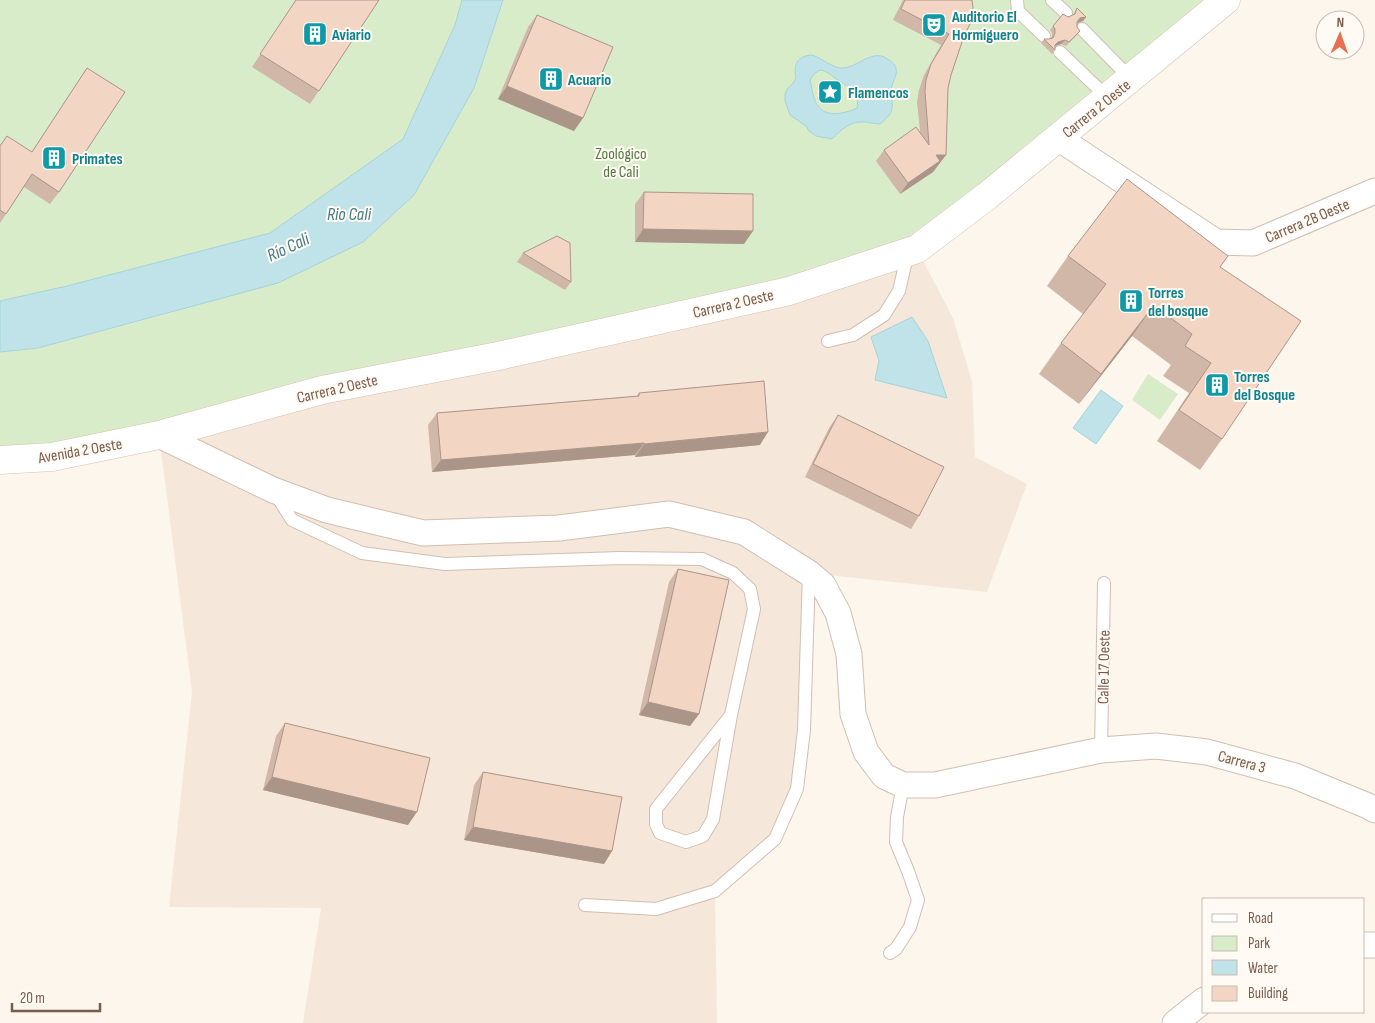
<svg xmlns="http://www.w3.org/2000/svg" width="1375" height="1023" font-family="'Sofia Sans Condensed',sans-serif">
	<rect width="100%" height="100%" fill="#fdf6ec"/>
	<path fill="#f5e8da" d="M917,249L953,318L972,381L975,457L1027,484L987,592L809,573L797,789L775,839L715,891L717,1023H303L321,908L169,907L192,692L159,435Z"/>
	<path fill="#d8ecc9" d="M0,0H462L455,25L403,139L270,233L67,286L0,301Z
		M503,0H1226L917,249L0,460V352L38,348L170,313L363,242L414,195L474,88Z
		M1148,374L1178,394L1160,420L1132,400Z"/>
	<path fill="#bfe3e8" stroke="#a5d3da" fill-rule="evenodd" d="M462,0H503L474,88L414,195L363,242L278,283L38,348L0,352V301L67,286L270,233L403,139L455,25Z
		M812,55C822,58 833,69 843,68C859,67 873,47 889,60C892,62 896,65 896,69C898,76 891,83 891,91C892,108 896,111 880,124C874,124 869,122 864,122C850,121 841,130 832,139L816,136L809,131L806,126L790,115L785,101V94L787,89L793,83L796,78C793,65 797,56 812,55ZM820,70C828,71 831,76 838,80C848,86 860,94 857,108C847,113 827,118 819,107C813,101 812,88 810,80L814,74Z
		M912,317L928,341L947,398L875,380L879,361L871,337Z
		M1101,390L1123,406L1096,444L1073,428Z"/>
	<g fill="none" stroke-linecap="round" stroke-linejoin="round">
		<defs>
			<path id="lane" d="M1017,0L1018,11L1044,36
				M1052,0L1066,13
				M1082,29L1131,79
				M1060,52L1108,98
				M828,341L853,335L884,315L899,291L908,252
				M275,493L292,520L362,553L445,564L620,558L702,559L733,573L750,589L754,609L731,715L713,819L703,836L686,842L660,833L656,824V809L731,715
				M1101,750L1104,583
				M585,905L656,909L715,891L775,839L797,789L804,730L809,573
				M890,953L896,949L910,927L918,900L908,871L896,842L897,817L903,785"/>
			<path id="street" d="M1058,138L1216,242L1253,243L1375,191
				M159,435L273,490L327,510L423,533L559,528L669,514L744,532L809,573L823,585L838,613L849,654L853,714L866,752L884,776L903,785H935L1101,750L1156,746L1207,752L1295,776L1368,806L1375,810
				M1364,945H1375
				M1175,1023L1204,1000"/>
			<path id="secondary" d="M0,460L52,457L159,435L322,390L498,356L789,291L917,249L987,196L1226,0"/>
		</defs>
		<use href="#lane" stroke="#d1beb0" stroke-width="14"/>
		<use href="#street" stroke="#d1beb0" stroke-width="27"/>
		<use href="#secondary" stroke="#d6c0b0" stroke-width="29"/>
		<use href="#lane" stroke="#fff" stroke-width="12"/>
		<use href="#street" stroke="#fff" stroke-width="25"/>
		<use href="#secondary" stroke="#fff" stroke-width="28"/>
	</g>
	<path fill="#d1b7a8" d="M296,0H379L310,104L252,67Z
		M903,0H972L964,36L951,75L948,88L946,155L933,172L900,194L876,161L884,150L920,131L917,102L919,90L924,75L941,45L893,20Z
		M1077,8L1086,17L1083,21L1077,23V27L1080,31L1077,35L1066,46L1061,44L1055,46V50L1052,54L1041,43L1044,39H1049L1052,37V33L1050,30L1053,26L1068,17L1073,15Z
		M537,15L574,131L498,99L528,27Z
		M87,68L59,192L50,204L24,187L0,223V146L32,152Z
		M644,192L744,244L635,242V204Z
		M523,253L571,282L565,290L517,262Z
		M1068,256L1220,267L1222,439L1200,470L1157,441L1189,393L1163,376L1171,365L1132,336L1079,404L1039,374L1061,343L1083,314L1047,286Z
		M639,393L760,445L635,457V455L432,472L428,425L437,413L637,396Z
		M838,415L919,516L911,529L805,477L829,428Z
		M678,569L699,714L690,726L639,715L669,582Z
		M285,723L408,825L263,790L276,736Z
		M483,772L612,851L604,864L464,840L474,785Z"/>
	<path fill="#aa9588" d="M1086,17L1083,21L1077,23L1080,18Z
		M1065,40L1061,44L1055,46L1058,42Z
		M507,86L583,118L574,131L498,99Z
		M936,155H946L933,172L900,194L908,183Z
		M643,229L753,231L744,244L635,242Z
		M1154,305L1132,336L1079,404L1101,374Z
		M768,432L760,445L635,457L644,444Z
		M644,443L635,455L432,472L441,460Z
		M648,702L699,714L690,726L639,715Z
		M272,777L417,812L408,825L263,790Z
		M473,827L612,851L604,864L464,840Z"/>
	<path fill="#f3d5c3" stroke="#aa9588" d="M296,0H379L319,91L260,54Z
		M905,0H972L973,8L972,20L964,36L951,75L948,88L946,155H936L940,161L908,183L884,150L916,127L929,145L925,91L926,80L931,64L949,34L901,9Z
		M1077,8L1086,17L1080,18L1077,22V27L1080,31L1069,42L1065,40L1058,42L1055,45V50L1044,39H1049L1053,38L1055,33V29L1053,26L1063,14L1068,17L1075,14Z
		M537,15L613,47L583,118L507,86Z
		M87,68L125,92L59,192L32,174L6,214L0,210V146L7,136L32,152Z
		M1127,179L1228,256L1220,267L1301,321L1222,439L1179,410L1211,363L1185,346L1192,334L1154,305L1101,374L1061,343L1106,284L1068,256Z
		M644,192L753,194V231L643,229Z
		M557,236L570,243L571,282L523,253Z
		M764,381L768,432L644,444V443L441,460L437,413L639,396V393Z
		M838,415L944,467L919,516L813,464Z
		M678,569L729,580L699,714L648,702Z
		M285,723L430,758L417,812L272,777Z
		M483,772L622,797L612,851L473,827Z"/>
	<defs>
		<symbol id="theatre-square" viewBox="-11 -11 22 22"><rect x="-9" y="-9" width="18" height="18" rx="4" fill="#0f9aa8" stroke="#fffaf3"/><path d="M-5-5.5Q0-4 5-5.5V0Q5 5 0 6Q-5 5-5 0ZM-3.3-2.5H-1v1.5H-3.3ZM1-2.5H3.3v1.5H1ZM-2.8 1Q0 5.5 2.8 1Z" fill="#fff"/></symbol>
		<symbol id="building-square" viewBox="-11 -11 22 22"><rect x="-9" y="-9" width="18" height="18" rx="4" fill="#0f9aa8" stroke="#fffaf3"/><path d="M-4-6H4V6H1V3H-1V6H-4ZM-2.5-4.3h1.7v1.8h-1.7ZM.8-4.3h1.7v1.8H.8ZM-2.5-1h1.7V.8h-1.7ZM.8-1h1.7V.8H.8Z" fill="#fff"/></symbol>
		<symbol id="sight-square" viewBox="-11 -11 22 22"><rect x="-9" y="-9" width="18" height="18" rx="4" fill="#0f9aa8" stroke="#fffaf3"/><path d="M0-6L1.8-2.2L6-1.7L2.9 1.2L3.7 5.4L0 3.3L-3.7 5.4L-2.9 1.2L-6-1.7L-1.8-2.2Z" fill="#fff"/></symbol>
	</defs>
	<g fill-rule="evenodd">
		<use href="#theatre-square" x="920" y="11" width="28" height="28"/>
		<use href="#building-square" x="301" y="20" width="28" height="28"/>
		<use href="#building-square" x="537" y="65" width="28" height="28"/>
		<use href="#sight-square" x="816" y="78" width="28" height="28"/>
		<use href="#building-square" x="40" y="144" width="28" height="28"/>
		<use href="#building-square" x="1117" y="287" width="28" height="28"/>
		<use href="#building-square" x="1203" y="371" width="28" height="28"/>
	</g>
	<g text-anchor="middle" stroke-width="4" stroke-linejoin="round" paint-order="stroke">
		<g font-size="16" font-weight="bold" fill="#0d838f" stroke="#fffaf3" text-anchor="start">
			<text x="952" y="22">Auditorio El<tspan x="952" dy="18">Hormiguero</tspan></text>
			<text x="332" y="40">Aviario</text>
			<text x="568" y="85">Acuario</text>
			<text x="848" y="98">Flamencos</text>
			<text x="72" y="164">Primates</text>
			<text x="1148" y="298">Torres<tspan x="1148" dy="18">del bosque</tspan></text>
			<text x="1234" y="382">Torres<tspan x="1234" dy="18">del Bosque</tspan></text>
		</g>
		<g font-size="16" fill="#7a5c4d" stroke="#fffaf3">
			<text transform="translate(1096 108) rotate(-39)" y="6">Carrera 2 Oeste</text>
			<text transform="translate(1307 220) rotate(-23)" y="6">Carrera 2B Oeste</text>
			<text transform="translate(733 303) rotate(-13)" y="6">Carrera 2 Oeste</text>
			<text transform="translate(337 388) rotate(-13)" y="6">Carrera 2 Oeste</text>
			<text transform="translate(80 450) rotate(-10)" y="6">Avenida 2 Oeste</text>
			<text transform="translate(1103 667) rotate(-89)" y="6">Calle 17 Oeste</text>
			<text transform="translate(1242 761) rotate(15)" y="6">Carrera 3</text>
		</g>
		<g font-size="16" fill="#537a41" stroke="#fffaf3">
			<text x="621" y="159">Zoológico<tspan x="621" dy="18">de Cali</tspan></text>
		</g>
		<g font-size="18" font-style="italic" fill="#437c86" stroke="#fffaf3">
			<text x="349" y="220">Rio Cali</text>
			<text transform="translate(288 247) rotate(-25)" y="6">Río Cali</text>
		</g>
	</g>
	<rect x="1202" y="898" width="162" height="115" fill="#fffaf3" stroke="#cabbb1"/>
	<rect x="1212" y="914" width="25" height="8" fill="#ffffff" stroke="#cabbb1"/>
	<text x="1248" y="923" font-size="15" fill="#7a5c4d">Road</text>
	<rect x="1212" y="936" width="25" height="15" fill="#d8ecc9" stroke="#cabbb1"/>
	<text x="1248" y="948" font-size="15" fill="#7a5c4d">Park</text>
	<rect x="1212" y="960" width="25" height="15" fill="#bfe3e8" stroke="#cabbb1"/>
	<text x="1248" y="973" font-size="15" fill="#7a5c4d">Water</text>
	<rect x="1212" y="986" width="25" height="15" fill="#f3d5c3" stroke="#cabbb1"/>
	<text x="1248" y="998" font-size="15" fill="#7a5c4d">Building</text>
	<g transform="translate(1340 35) rotate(2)"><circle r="24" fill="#fffaf3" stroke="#cabbb1"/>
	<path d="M0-4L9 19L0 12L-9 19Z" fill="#e76f51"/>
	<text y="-8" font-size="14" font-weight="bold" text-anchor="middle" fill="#7a5c4d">N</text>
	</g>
	<path d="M12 1003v8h88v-8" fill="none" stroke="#7a5c4d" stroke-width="2.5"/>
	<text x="20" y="1003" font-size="15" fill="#7a5c4d" stroke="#fffaf3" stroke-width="4" paint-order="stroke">20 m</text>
</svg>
